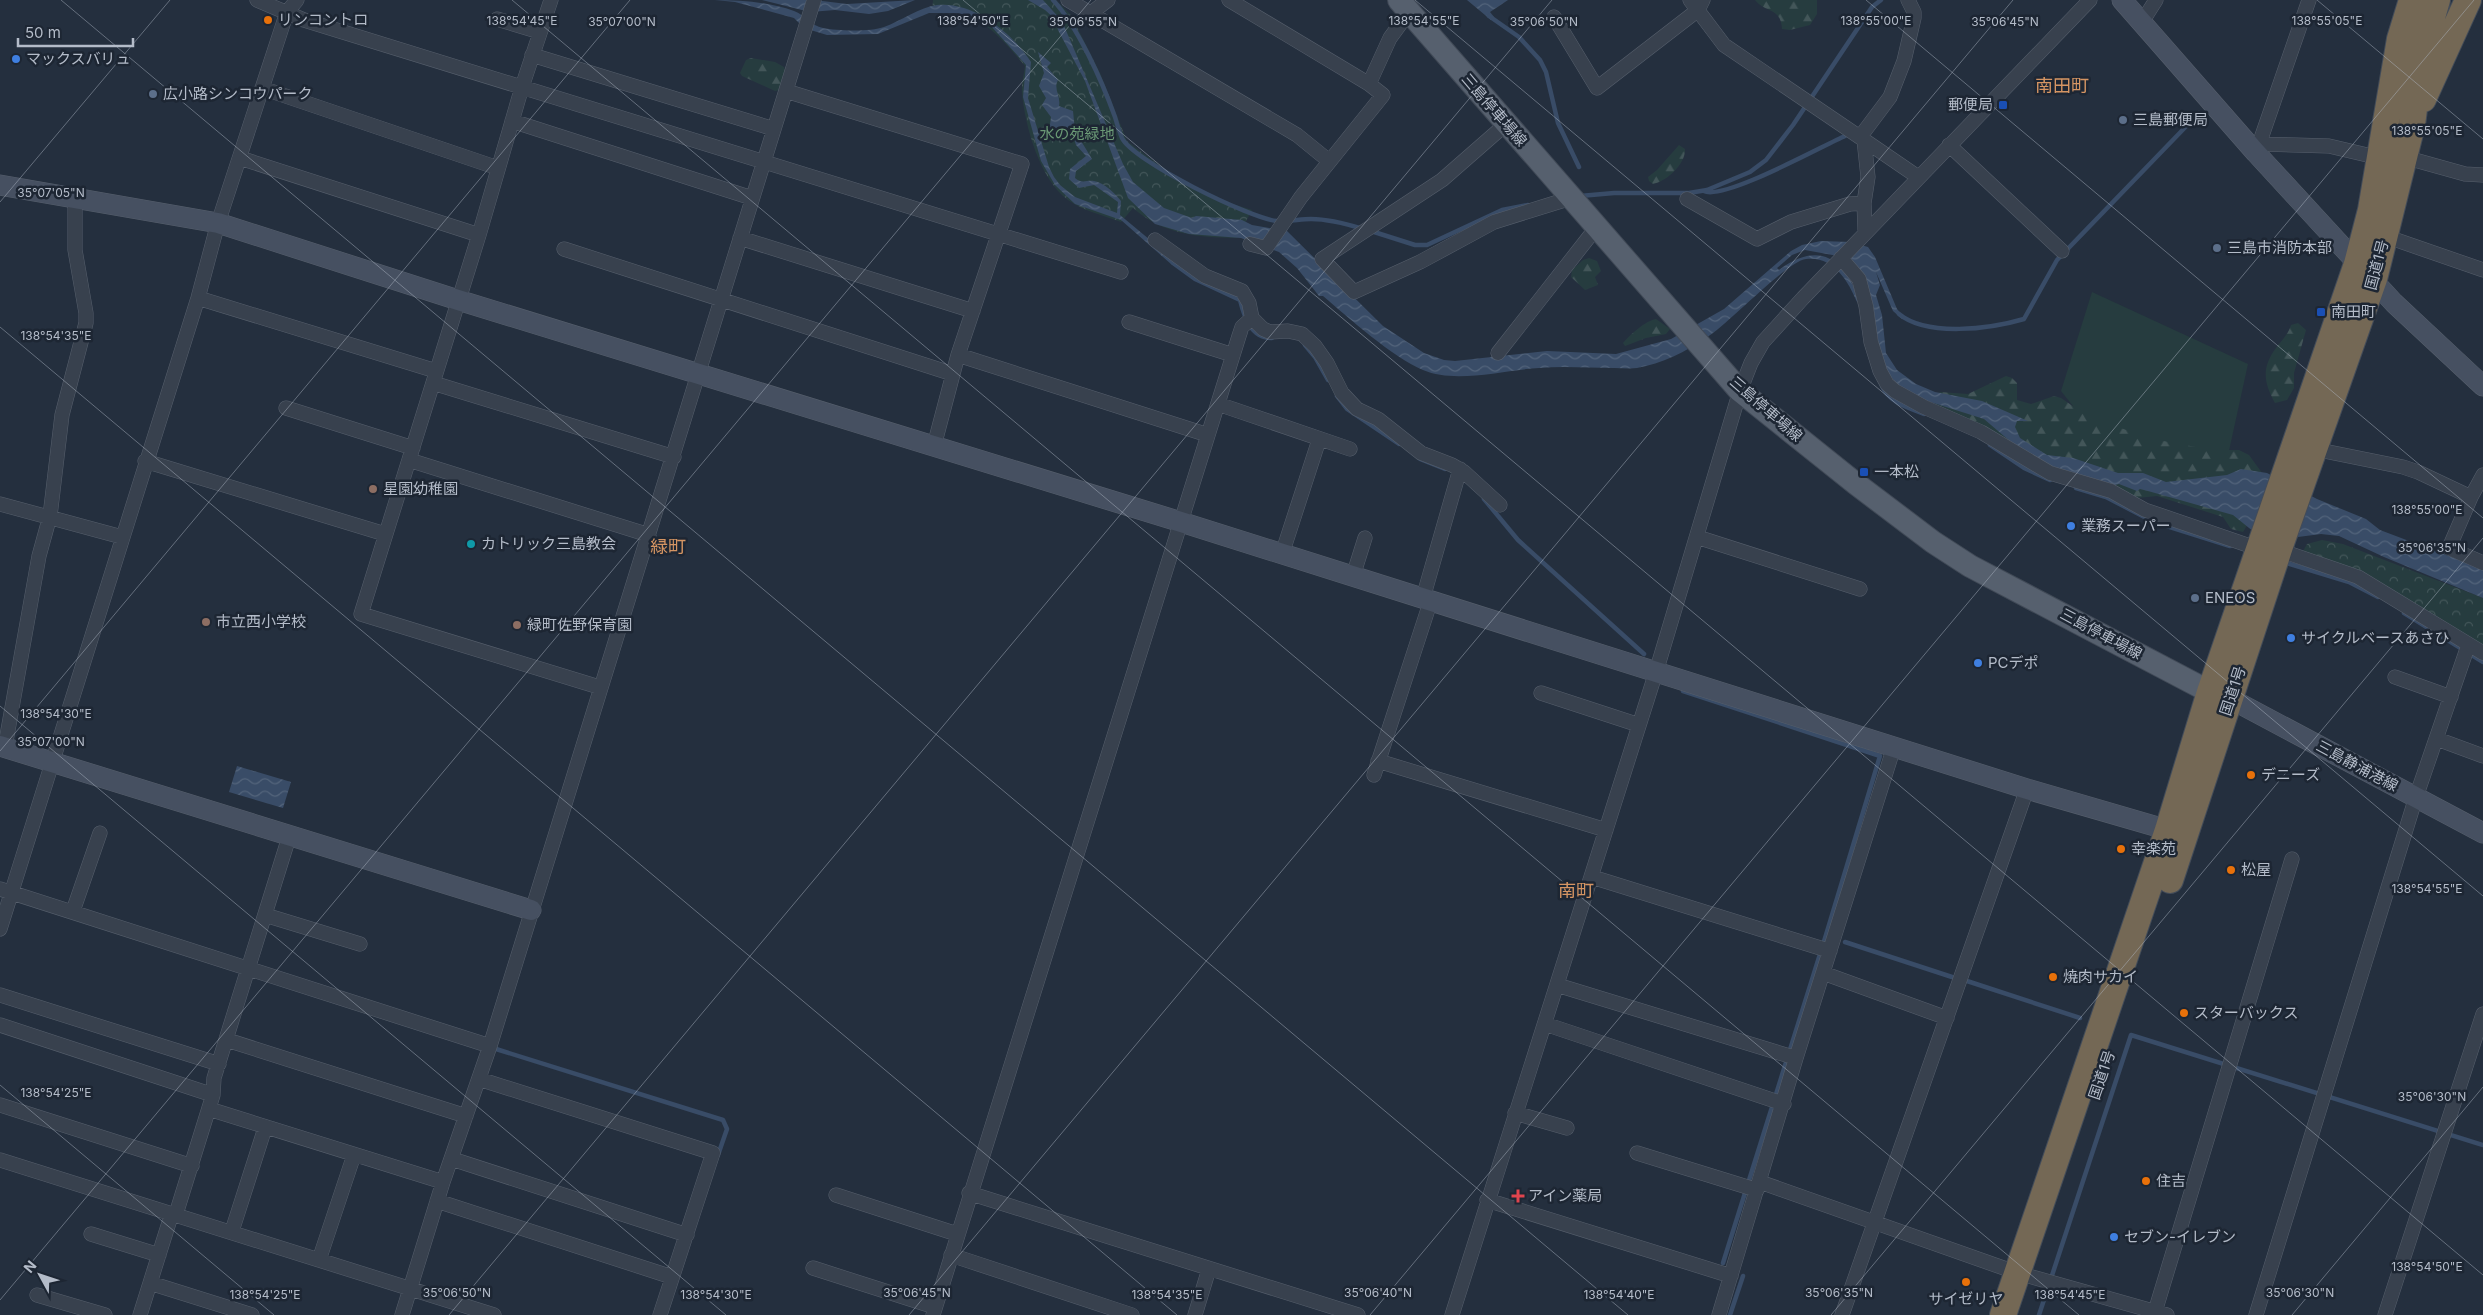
<svg xmlns="http://www.w3.org/2000/svg" width="2483" height="1315" font-family="Inter,'Noto Sans JP',sans-serif">
	<defs>
		<pattern id="forest-firs" width="22" height="20" patternUnits="userSpaceOnUse" patternTransform="scale(1.25)"><rect width="22" height="20" fill="#263c3f"/><path d="M5 1l3.5 6h-7zM16 11l3.5 6h-7z" fill="#435659"/></pattern>
		<pattern id="park-crowns" width="20" height="18" patternUnits="userSpaceOnUse" patternTransform="scale(1.25)"><rect width="20" height="18" fill="#263c3f"/><path d="M2 6a3 3 0 1 1 6 0M12 15a3 3 0 1 1 6 0" fill="none" stroke="#435659"/></pattern>
		<pattern id="water-waves" width="16" height="10" patternUnits="userSpaceOnUse" patternTransform="scale(1.25)"><rect width="16" height="10" fill="#394c67"/><path d="M0 5q4-4 8 0t8 0" fill="none" stroke="#53647b"/></pattern>
	</defs>
	<rect width="100%" height="100%" fill="#242f3e"/>
	<path fill="#263c3f" d="M2092,292L2248,364L2227,460L2084,420L2061,391Z"/>
	<path fill="url(#forest-firs)" d="M1755,0H1817V14L1810,25L1790,30L1782,29C1781,7 1765,13 1755,0Z
		M751,58L775,62L784,67L786,72L780,90L775,91L742,76L740,73L746,60Z
		M1679,145L1685,149C1686,164 1666,182 1653,184L1649,181L1648,177L1657,170Z
		M1589,258L1597,261L1601,271L1595,277L1598,285L1585,290L1571,277L1572,270L1583,260Z
		M1656,319L1670,329L1666,334L1646,338L1625,346L1623,343C1631,334 1645,321 1656,319Z
		M2298,323L2306,330L2294,373V388L2287,400L2275,403C2264,383 2261,368 2276,348C2282,340 2288,335 2291,325Z
		M2006,376L2012,378L2017,383V400L2031,404L2054,396L2061,398L2092,419L2158,440L2212,450H2239L2249,455L2265,477L2252,517L2243,532L2231,529L2223,517L2157,496L2137,498L2112,485L2070,474L1931,404L1940,392L1968,394Z"/>
	<path fill="url(#park-crowns)" d="M933,0H1056L1071,15L1100,73L1127,141L1179,180L1223,201L1252,210L1237,238C1197,237 1164,235 1133,208L1121,222C1103,215 1083,211 1068,200C1040,180 1025,126 1022,93C1021,84 1024,75 1025,66C1002,39 974,3 932,13Z
		M2322,540L2343,544L2483,598V649L2302,553L2307,544Z"/>
	<path fill="url(#water-waves)" d="M715,0C742,0 768,2 794,11C805,15 811,26 823,28C837,31 871,32 884,27C901,21 920,7 937,5C974,1 1013,34 1031,62L1028,98L1049,167L1054,177L1060,185L1075,197L1117,213L1118,202L1094,185L1079,188L1069,179L1070,169L1086,156L1076,145L1072,132L1061,140L1055,138L1049,132L1051,117L1042,105L1046,98L1039,86L1044,73L1038,52L1051,63L1047,67L1058,80C1053,89 1061,96 1059,106L1073,111L1075,131L1092,159L1076,171L1075,178C1082,184 1086,180 1094,181C1104,183 1115,193 1121,201L1120,215L1179,264L1176,267L1171,264L1121,220L1075,204L1055,185L1041,161L1023,97L1026,65L991,26L958,13H929L878,34L827,35L804,28L794,18L735,2Z
		M762,0H814L847,4L915,0L888,11L869,14L835,10L810,12Z
		M1028,0H1043L1062,21L1123,164L1133,182L1164,208L1192,218L1196,216L1242,220L1252,225L1287,231L1383,326L1424,353L1444,360L1455,361L1547,351L1616,354L1671,339L1724,309L1791,251L1802,245L1821,241L1850,242L1868,247L1875,257L1897,309L1904,317L1902,319L1893,311L1876,272L1880,285L1876,295L1882,315L1886,353L1897,370L1916,384L1935,392L1982,401L2028,421H2017L2015,427L2020,438L2047,455L2073,458L2118,473H2143L2166,482L2227,475L2241,469L2267,473L2317,499L2366,519L2380,530L2483,569V598L2384,557L2339,536L2321,534L2298,537L2254,532L2233,515L2148,491L2140,489L2137,491L2119,484L2111,486L2053,469L2025,454L1984,419L1924,400L1900,388L1888,373L1878,349L1866,290L1838,256L1805,250L1792,255L1777,268L1779,270C1820,240 1844,259 1860,301L1857,302C1848,281 1834,256 1806,259C1787,261 1729,324 1706,338C1687,351 1661,364 1637,368C1630,369 1622,368 1614,368C1589,368 1564,366 1539,368C1503,370 1456,384 1423,370C1392,357 1349,318 1323,296H1319L1297,268L1279,252L1241,238L1189,234L1155,224L1128,198L1085,81L1058,30L1055,19L1045,10Z
		M1467,0H1508L1490,12L1494,17L1491,20Z
		M237,766L291,782L283,808L229,792Z"/>
	<g fill="none" stroke-linecap="round" stroke-linejoin="round">
		<path stroke="#394c67" stroke-width="4.5" d="M1053,0C1078,27 1102,81 1115,117C1117,124 1119,131 1122,138C1133,161 1251,219 1277,221C1289,222 1300,219 1311,219C1329,219 1347,224 1363,229
			M1489,16L1519,37L1540,60L1546,72L1558,123L1579,167
			M1704,191C1723,201 1822,146 1845,136
			M1580,196L1614,193H1689L1707,190L1750,172L1766,160L1793,125L1872,7L1881,0
			M1371,231L1415,245H1427L1502,210L1528,205
			M1173,263L1195,279L1240,300C1244,316 1251,339 1272,338
			M1899,314C1927,337 1990,329 2024,319L2057,260L2199,113
			M1305,345L1315,357L1328,380
			M1882,386C1890,403 1907,407 1924,414
			M1337,396L1347,409L1399,444
			M1990,445L2024,468L2050,480
			M1420,459L1445,469
			M2076,488L2106,497L2154,522L2230,546
			M1484,499L1518,540L1644,654
			M2283,562L2349,582L2378,597
			M2404,613L2483,662
			M1683,691L1880,756L1826,935L1723,1263
			M1845,942L1952,977
			M1967,981L2080,1018
			M496,1049L723,1120L727,1129L718,1155
			M1730,1315L1743,1276
			M2039,1315L2131,1035L2483,1145"/>
		<defs>
			<path id="street" d="M257,0L304,20L1121,272
				M551,0L522,87L479,235L361,614L599,687
				M1068,0L1297,135L1329,161
				M1229,0L1369,84L1383,95L1301,197L1266,248L1250,244
				M1690,0L1724,45L1864,140L1868,177L1864,203L1865,230
				M1091,13L1108,0
				M1554,17L1597,88L1698,10L1703,0
				M497,19L540,32
				M2142,22L2156,0
				M532,55L774,129
				M1369,84L1390,38L1409,12
				M262,88L498,168
				M786,91L1022,164L958,355L934,446
				M512,121L752,198
				M1506,124L1442,180L1322,259L1354,292L1420,262L1494,222L1571,198
				M1860,137L1890,97L1904,61L1914,18V12L1908,0
				M1864,140L1918,177
				M2259,144L2329,146L2380,158
				M1949,145L2062,251
				M2256,153L2309,0
				M2404,157L2465,174L2483,175
				M240,158L479,235
				M1687,199L1757,239L1791,222L1850,204L1864,203
				M2385,236L2483,270
				M740,238L973,311
				M1155,240L1205,276L1242,291L1249,303L1252,318L1263,329L1270,332L1288,331L1302,334L1315,346L1327,363L1342,393L1357,409L1378,419L1421,453L1452,465L1464,472L1500,505
				M564,249L953,374
				M1841,258L1859,279L1866,306L1871,342L1880,371L1887,384L1895,391L1924,407L1981,432L2050,473L2111,491L2145,510L2259,549
				M198,298L436,371
				M1129,322L1233,355
				M1498,353L1596,228
				M958,355L1208,435
				M433,383L674,457
				M1218,404L1350,449
				M286,408L413,448
				M2314,449L2403,467L2418,472L2471,497L2483,475
				M409,460L649,535
				M145,461L385,534
				M2471,497L2449,548L2483,563
				M0,504L122,537
				M1697,537L1860,589
				M2279,550L2358,577L2483,653
				M1282,554L1319,440
				M1353,576L1365,538
				M1423,598L1460,469
				M2395,677L2451,697
				M1541,693L1639,725
				M2437,739L2483,756
				M5,747L39,556L50,516L62,415L86,323V313L75,250V198
				M1378,761L1606,830
				M1374,775L1431,600
				M1592,877L1830,951
				M0,889L490,1046
				M73,911L100,833
				M265,915L360,944
				M0,929L198,298L218,223L287,12L297,0
				M1823,973L1947,1018
				M1557,985L1796,1058
				M0,995L219,1064
				M1545,1024L1784,1104
				M0,1025L213,1095
				M227,1040L466,1116
				M479,1079L713,1153L660,1315
				M0,1105L192,1166
				M209,1109L443,1182
				M1515,1113L1567,1128
				M1637,1153L1757,1190
				M452,1159L687,1235
				M0,1160L494,1315
				M1760,1182L2018,1273L2167,1315
				M969,1193L1358,1315
				M836,1195L957,1234
				M1487,1200L1731,1276
				M437,1201L672,1277
				M176,1214L213,1095L214,1078L290,834
				M232,1231L265,1128
				M91,1234L159,1255
				M951,1255L1132,1315
				M319,1260L354,1155
				M813,1268L935,1307
				M150,1283L252,1315
				M37,1295L105,1315
				M140,1315L172,1213
				M402,1315L443,1182L490,1046L814,0
				M933,1315L1239,336L1242,327L1252,318
				M1195,1315L1209,1269
				M1452,1315L1656,672L1740,391L1751,363L1763,342L1803,298L2090,0
				M1719,1315L1796,1058L1894,747
				M1842,1315L2027,789
				M2154,1315L2292,859
				M2256,1315L2416,797L2468,646
				M2385,1315L2483,1014"/>
			<path id="secondary" d="M2122,0L2256,153L2394,303L2483,386
				M0,185L218,223L458,300L1181,522L2027,789L2182,834
				M2231,699L2483,833
				M0,746L531,910"/>
			<path id="primary" d="M1399,0L1740,391L1855,483L1933,542L1970,566L2210,692L2225,697"/>
			<path id="highway" d="M2415,76L2437,0
				M2423,99L2468,0
				M2170,880L2282,540L2374,279L2412,125L2420,61
				M2003,1315L2168,830L2210,692L2357,264L2371,210L2400,39L2412,0"/>
		</defs>
		<use href="#street" stroke="#565f6c" stroke-width="15"/>
		<use href="#secondary" stroke="#565f6c" stroke-width="21"/>
		<use href="#primary" stroke="#414a57" stroke-width="24"/>
		<use href="#highway" stroke="#434c59" stroke-width="28"/>
		<use href="#street" stroke="#38414e" stroke-width="14"/>
		<use href="#secondary" stroke="#465061" stroke-width="20"/>
		<use href="#primary" stroke="#56606e" stroke-width="22"/>
		<use href="#highway" stroke="#746855" stroke-width="26"/>
	</g>
	<path fill="none" stroke="#b4bcc9" stroke-width="1" stroke-opacity="0.45" d="M61,0L1628,1315M512,0L2079,1315M963,0L2483,1275M1415,0L2483,896M1866,0L2483,518M2317,0L2483,139M0,202L170,0M0,327L1177,1315M0,706L726,1315M0,751L630,0M0,1085L274,1315M0,1300L1091,0M449,1315L1552,0M909,1315L2013,0M1370,1315L2474,0M1831,1315L2483,538M2292,1315L2483,1087"/>
	<g fill="#e8710a" stroke="#1d2633" stroke-width="2">
		<circle cx="268" cy="20" r="5"/>
		<circle cx="2251" cy="775" r="5"/>
		<circle cx="2121" cy="849" r="5"/>
		<circle cx="2231" cy="870" r="5"/>
		<circle cx="2053" cy="977" r="5"/>
		<circle cx="2184" cy="1013" r="5"/>
		<circle cx="2146" cy="1181" r="5"/>
		<circle cx="1966" cy="1282" r="5"/>
	</g>
	<g fill="#3f7fe0" stroke="#1d2633" stroke-width="2">
		<circle cx="16" cy="59" r="5"/>
		<circle cx="2071" cy="526" r="5"/>
		<circle cx="2291" cy="638" r="5"/>
		<circle cx="1978" cy="663" r="5"/>
		<circle cx="2114" cy="1237" r="5"/>
	</g>
	<g fill="#5c6f8a" stroke="#1d2633" stroke-width="2">
		<circle cx="153" cy="94" r="5"/>
		<circle cx="2123" cy="120" r="5"/>
		<circle cx="2217" cy="248" r="5"/>
		<circle cx="2195" cy="598" r="5"/>
	</g>
	<g fill="#1a4fb4" stroke="#1d2633" stroke-width="2">
		<rect x="1998" y="100" width="10" height="10" rx="2.5"/>
		<rect x="2316" y="307" width="10" height="10" rx="2.5"/>
		<rect x="1859" y="467" width="10" height="10" rx="2.5"/>
	</g>
	<g fill="#8d6e63" stroke="#1d2633" stroke-width="2">
		<circle cx="373" cy="489" r="5"/>
		<circle cx="206" cy="622" r="5"/>
		<circle cx="517" cy="625" r="5"/>
	</g>
	<circle fill="#0f9aa8" stroke="#1d2633" stroke-width="2" cx="471" cy="544" r="5"/>
	<path fill="#e0444e" stroke="#1d2633" stroke-width="2" d="M1515.5 1188.5h5v5h5v5h-5v5h-5v-5h-5v-5h5z"/>
	<g text-anchor="middle" stroke-width="5" stroke-linejoin="round" paint-order="stroke">
		<g font-size="15" fill="#b4bcc9" stroke="#1d2633" text-anchor="start">
			<text x="278" y="25">リンコントロ</text>
			<text x="26" y="64">マックスバリュ</text>
			<text x="163" y="99">広小路シンコウパーク</text>
			<text x="1993" y="110" text-anchor="end">郵便局</text>
			<text x="2133" y="125">三島郵便局</text>
			<text x="2227" y="253">三島市消防本部</text>
			<text x="2331" y="317">南田町</text>
			<text x="1874" y="477">一本松</text>
			<text x="383" y="494">星園幼稚園</text>
			<text x="2081" y="531">業務スーパー</text>
			<text x="481" y="549">カトリック三島教会</text>
			<text x="2205" y="603">ENEOS</text>
			<text x="216" y="627">市立西小学校</text>
			<text x="527" y="630">緑町佐野保育園</text>
			<text x="2301" y="643">サイクルベースあさひ</text>
			<text x="1988" y="668">PCデポ</text>
			<text x="2261" y="780">デニーズ</text>
			<text x="2131" y="854">幸楽苑</text>
			<text x="2241" y="875">松屋</text>
			<text x="2063" y="982">焼肉サカイ</text>
			<text x="2194" y="1018">スターバックス</text>
			<text x="2156" y="1186">住吉</text>
			<text x="1528" y="1201">アイン薬局</text>
			<text x="2124" y="1242">セブン-イレブン</text>
			<text x="1966" y="1304" text-anchor="middle">サイゼリヤ</text>
		</g>
		<g font-size="15" fill="#b4bcc9" stroke="#1d2633">
			<text transform="translate(1494 110) rotate(49)" y="5">三島停車場線</text>
			<text transform="translate(2377 265) rotate(-75)" y="5">国道1号</text>
			<text transform="translate(1766 409) rotate(41)" y="5">三島停車場線</text>
			<text transform="translate(2101 634) rotate(28)" y="5">三島停車場線</text>
			<text transform="translate(2233 691) rotate(-72)" y="5">国道1号</text>
			<text transform="translate(2357 766) rotate(28)" y="5">三島静浦港線</text>
			<text transform="translate(2102 1075) rotate(-71)" y="5">国道1号</text>
		</g>
		<g font-size="15" fill="#6b9a76" stroke="#1d2633">
			<text x="1077" y="139">水の苑緑地</text>
		</g>
		<g font-size="18" fill="#d59563" stroke="#1d2633">
			<text x="2062" y="92">南田町</text>
			<text x="668" y="553">緑町</text>
			<text x="1576" y="897">南町</text>
		</g>
	</g>
	<g font-size="12" text-anchor="middle" fill="#b4bcc9" stroke="#1d2633" stroke-width="5" stroke-linejoin="round" paint-order="stroke">
		<text x="2327" y="25">138°55'05"E</text>
		<text x="522" y="25">138°54'45"E</text>
		<text x="973" y="25">138°54'50"E</text>
		<text x="1424" y="25">138°54'55"E</text>
		<text x="1876" y="25">138°55'00"E</text>
		<text x="622" y="26">35°07'00"N</text>
		<text x="1083" y="26">35°06'55"N</text>
		<text x="1544" y="26">35°06'50"N</text>
		<text x="2005" y="26">35°06'45"N</text>
		<text x="2427" y="135">138°55'05"E</text>
		<text x="51" y="197">35°07'05"N</text>
		<text x="56" y="340">138°54'35"E</text>
		<text x="2427" y="514">138°55'00"E</text>
		<text x="2432" y="552">35°06'35"N</text>
		<text x="56" y="718">138°54'30"E</text>
		<text x="51" y="746">35°07'00"N</text>
		<text x="2427" y="893">138°54'55"E</text>
		<text x="56" y="1097">138°54'25"E</text>
		<text x="2432" y="1101">35°06'30"N</text>
		<text x="2427" y="1271">138°54'50"E</text>
		<text x="457" y="1297">35°06'50"N</text>
		<text x="917" y="1297">35°06'45"N</text>
		<text x="1378" y="1297">35°06'40"N</text>
		<text x="1839" y="1297">35°06'35"N</text>
		<text x="2300" y="1297">35°06'30"N</text>
		<text x="265" y="1299">138°54'25"E</text>
		<text x="716" y="1299">138°54'30"E</text>
		<text x="1167" y="1299">138°54'35"E</text>
		<text x="1619" y="1299">138°54'40"E</text>
		<text x="2070" y="1299">138°54'45"E</text>
	</g>
	<g transform="translate(40 1275) rotate(310)" stroke="#1d2633" stroke-width="4" paint-order="stroke">
	<path d="M0-4L9 19L0 12L-9 19Z" fill="#b4bcc9"/>
	<text y="-8" font-size="14" font-weight="bold" text-anchor="middle" fill="#b4bcc9">N</text>
	</g>
	<path d="M18 38v8h115v-8" fill="none" stroke="#b4bcc9" stroke-width="2.5"/>
	<text x="25" y="38" font-size="15" fill="#b4bcc9" stroke="#1d2633" stroke-width="4" paint-order="stroke">50 m</text>
</svg>
